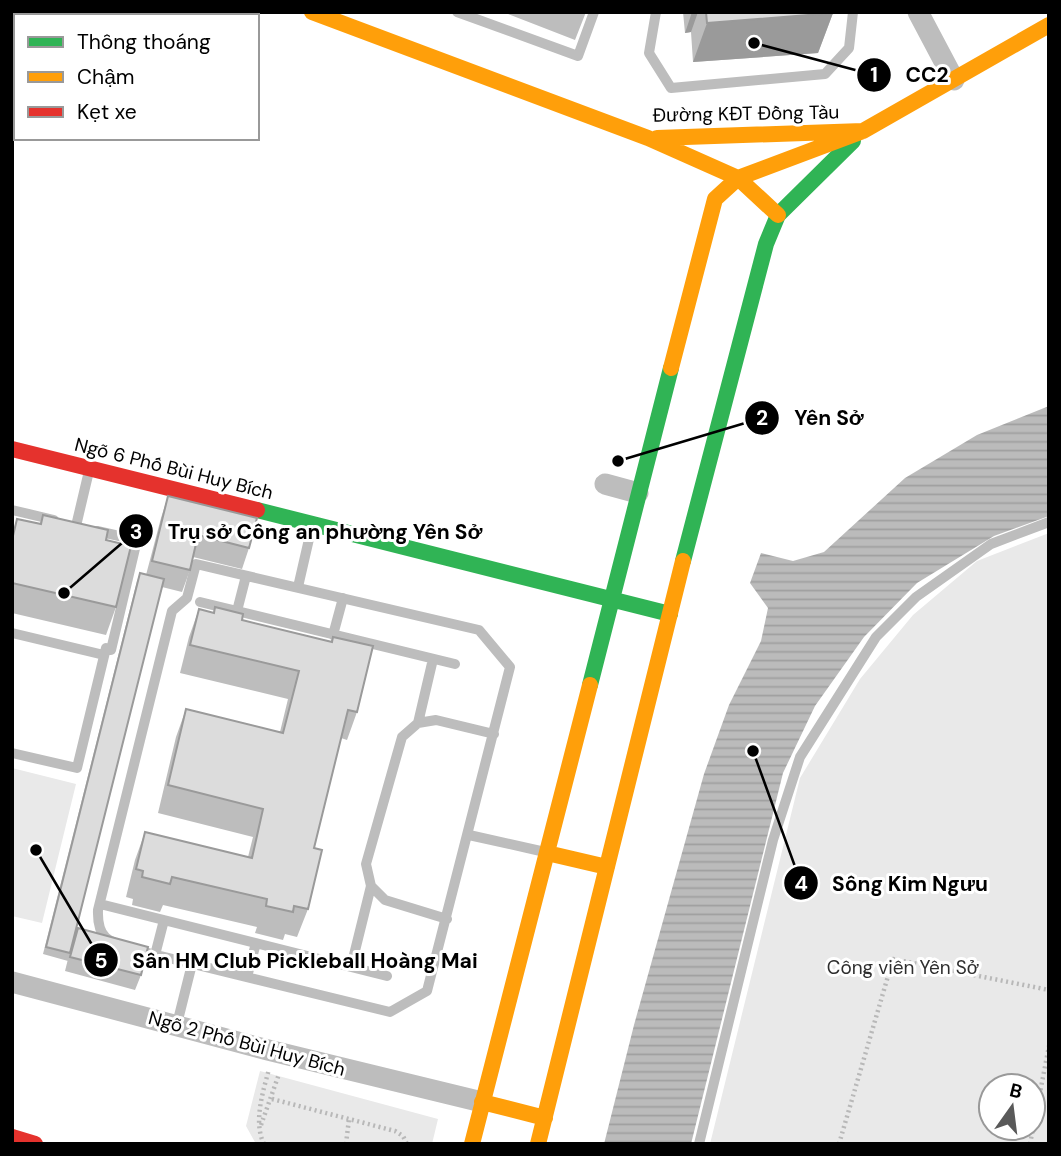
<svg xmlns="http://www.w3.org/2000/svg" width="1061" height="1156" font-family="'DM Sans',sans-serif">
	<defs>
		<pattern id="water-rules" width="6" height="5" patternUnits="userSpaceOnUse" patternTransform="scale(1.75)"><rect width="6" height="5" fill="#bbb"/><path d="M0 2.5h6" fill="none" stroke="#9f9f9f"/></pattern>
	</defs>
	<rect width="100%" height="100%" fill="#fff"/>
	<path fill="#e9e9e9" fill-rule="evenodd" d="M1049,533V1144H710L800,778L860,679L913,615L977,561ZM991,1086H1033V1128H991Z
		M12,768L76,784L42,923L12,916Z
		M260,1071L438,1119L432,1144H256L246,1126Z"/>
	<path fill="url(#water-rules)" d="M1049,406V516L994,536L917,583L864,637L815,706L783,773L691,1144H604L634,1025L704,774L729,705L761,641L768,608L750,583L761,553L793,561L824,552L905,478L977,435Z"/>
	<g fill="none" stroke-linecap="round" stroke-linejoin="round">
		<path stroke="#b8b8b8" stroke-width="4.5" stroke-dasharray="2 3.5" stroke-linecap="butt" d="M272,1099L395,1131L403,1136L407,1144
			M261,1125L279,1074
			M264,1144C253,1122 263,1092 269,1069
			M346,1144L349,1119
			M839,1144L893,959L1049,990
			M1030,1144L1049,1046"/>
		<path stroke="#bdbdbd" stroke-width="10" d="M457,12L578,56L594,12
			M656,12L649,53L671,88L825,74L849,48L853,12
			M12,510L54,520
			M76,526L89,471
			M196,564L479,630L510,667L427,991L390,1012L132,949C108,942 97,938 98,910L172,611L187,598Z
			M298,587L312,526
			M200,602L455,664
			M237,611L246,576
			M12,633L104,655
			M333,635L343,598
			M418,723L433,659
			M12,753L77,768L106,648L111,650L137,540L97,531
			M469,835L545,852
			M100,904L387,976
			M447,919L385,900L371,886L366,864L402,737L418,723L436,720L494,734
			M155,955L164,920
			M351,967L371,886
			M247,977L256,943
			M177,1024L192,964
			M699,1144L773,840L800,757L876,637L916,597L991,544L1049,522"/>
		<path stroke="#bdbdbd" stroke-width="21" d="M918,12L954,80
			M605,484L638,493
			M12,982L268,1050L482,1102"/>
		<path stroke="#30b455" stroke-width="16" d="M257,510L670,614
			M683,561L766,244L778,215L853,141
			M590,685L671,368"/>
		<path stroke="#ff9f0a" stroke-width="16" d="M312,12L648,138L738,178L778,215
			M657,138L863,131L1049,25
			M671,368L715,199L738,178L863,131
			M547,853L607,867
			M482,1102L545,1118
			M472,1144L590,685
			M538,1144L683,561"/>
		<path stroke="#e5322d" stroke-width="16" d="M12,449L257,510
			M12,1137L35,1144"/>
	</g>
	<path fill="#bdbdbd" d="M503,12H586L575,40Z
		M683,12H833V13L818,53L693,62L691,32L685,33Z
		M168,496L249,548L242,569L193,557L190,570L182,592L162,587L74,938L141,975L135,990L65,971L68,959V961L43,954L137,581L140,573L146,575L161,518Z
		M43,515L106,540L116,607L106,635L12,613V533L17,519L40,524Z
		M215,607L242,620L331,642L333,637L357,712L347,740L341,738L314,848L308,909L297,937L285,934L283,940L255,933L257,927L163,905L160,912L132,905L133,899L126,897L135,860L145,832L248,857L253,837L158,813L176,737L186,709L280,732L288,699L180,673L189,637L199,609L213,613Z"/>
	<path fill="#9a9a9a" d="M692,12H698L691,32L685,33Z
		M833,13L818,53L693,62L707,23Z"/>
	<path fill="#dcdcdc" stroke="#9a9a9a" stroke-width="2" d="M706,12H833V13L707,23Z
		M168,496L257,518L249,548L198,535L190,570L152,561Z
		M43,515L108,530L106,540L131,546L116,607L12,583V540L17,519L41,524Z
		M140,573L164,579L70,953L46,947Z
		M215,607L243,614L242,620L332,642L333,637L373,646L357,712L348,710L314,848L322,850L308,909L294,906L293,912L266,906L267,899L172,877L170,884L142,877L143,871L136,869L145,832L252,858L263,809L168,785L186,709L283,733L299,671L190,645L199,609L214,613Z
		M78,928L148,947L141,975L70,957Z"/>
	<g text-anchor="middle" stroke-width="6" stroke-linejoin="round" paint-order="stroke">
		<g font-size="19" fill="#000" stroke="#fff">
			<text transform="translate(746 113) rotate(-1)" y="7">Đường KĐT Đồng Tàu</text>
			<text transform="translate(174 468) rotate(14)" y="7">Ngõ 6 Phố Bùi Huy Bích</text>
			<text transform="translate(247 1043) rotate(15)" y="7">Ngõ 2 Phố Bùi Huy Bích</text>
		</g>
		<g font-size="19" fill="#2e2e2e" stroke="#fff">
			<text x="903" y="974">Công viên Yên Sở</text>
		</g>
	</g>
	<path fill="none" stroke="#000" stroke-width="2.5" d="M754 43L874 75M618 461L762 418M64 593L136 531M753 751L801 883M36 850L101 960"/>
	<g fill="#000" stroke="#fff" stroke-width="2.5">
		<circle cx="754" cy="43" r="7"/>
		<circle cx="618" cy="461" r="7"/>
		<circle cx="64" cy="593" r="7"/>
		<circle cx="753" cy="751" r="7"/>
		<circle cx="36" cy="850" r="7"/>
		<circle cx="874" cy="75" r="18"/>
		<circle cx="762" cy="418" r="18"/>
		<circle cx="136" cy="531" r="18"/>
		<circle cx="801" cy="883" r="18"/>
		<circle cx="101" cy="960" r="18"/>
	</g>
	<g font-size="21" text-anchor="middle" font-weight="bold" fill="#fff">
		<text x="874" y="82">1</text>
		<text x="762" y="425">2</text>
		<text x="136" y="539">3</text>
		<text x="801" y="891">4</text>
		<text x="101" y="968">5</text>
	</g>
	<g font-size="21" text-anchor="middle" font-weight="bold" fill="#000" stroke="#fff" stroke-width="6" stroke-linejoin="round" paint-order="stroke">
		<text x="927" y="82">CC2</text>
		<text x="829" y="425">Yên Sở</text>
		<text x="325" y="539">Trụ sở Công an phường Yên Sở</text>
		<text x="910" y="891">Sông Kim Ngưu</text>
		<text x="305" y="968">Sân HM Club Pickleball Hoàng Mai</text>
	</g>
	<rect width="1061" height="1156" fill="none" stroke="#000000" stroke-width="28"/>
	<rect x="14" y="14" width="245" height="126" fill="#ffffff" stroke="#999999" stroke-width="2"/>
	<rect x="28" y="37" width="35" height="10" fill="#30b455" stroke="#999999" stroke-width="2"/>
	<text x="77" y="49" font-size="21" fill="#000000">Thông thoáng</text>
	<rect x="28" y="72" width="35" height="10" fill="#ff9f0a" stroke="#999999" stroke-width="2"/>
	<text x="77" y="84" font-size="21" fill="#000000">Chậm</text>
	<rect x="28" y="107" width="35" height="10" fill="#e5322d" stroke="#999999" stroke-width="2"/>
	<text x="77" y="119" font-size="21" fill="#000000">Kẹt xe</text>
	<g transform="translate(1012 1107) rotate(14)"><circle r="33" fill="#ffffff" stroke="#999999" stroke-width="2"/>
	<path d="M0-5L12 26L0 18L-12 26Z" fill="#595959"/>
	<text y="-10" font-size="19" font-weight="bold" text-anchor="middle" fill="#000000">B</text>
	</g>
</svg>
